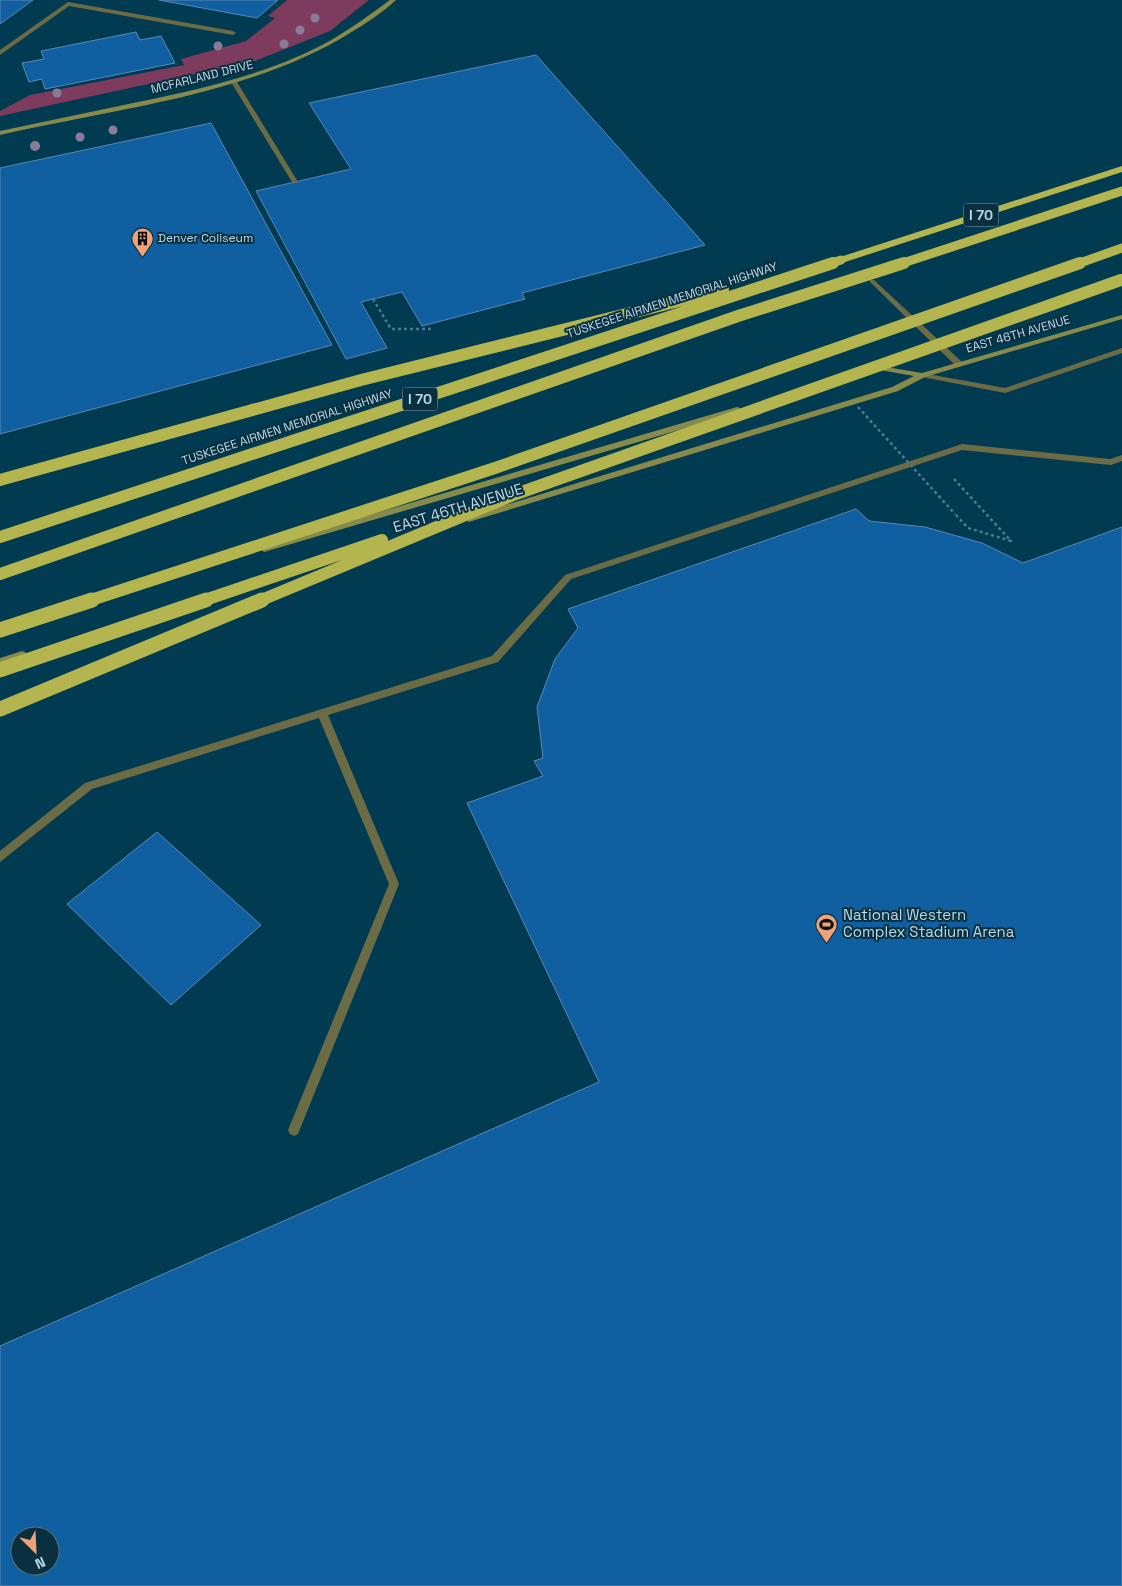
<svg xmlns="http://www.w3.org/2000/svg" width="1122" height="1586" font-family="'Space Grotesk',sans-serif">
	<rect width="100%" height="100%" fill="#003b51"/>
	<path fill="#7d3b5d" d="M287,0H369L330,31L255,61L0,116V111L30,95L184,65L181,59L246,41L275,18L268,16Z"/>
	<path fill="#105fa0" stroke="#5d88b5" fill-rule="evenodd" d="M0,0H33L0,24Z
		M159,0H278L257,18Z
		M136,32L140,40L161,36L175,63L45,89L42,79L29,82L22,63L44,59L41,51Z
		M536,55L705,245L522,293L525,299L422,326L402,292L361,302L387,348L346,359L256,191L351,169L309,103Z
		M211,123L332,345L0,434V168Z
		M856,509L869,521L925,527L982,543L1023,563L1122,527V1586H0V1346L599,1082L467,803L543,776L534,761L543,758L537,707L555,659L578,628L568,609ZM20,1536H50V1566H20Z
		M157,832L261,925L171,1005L67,904Z"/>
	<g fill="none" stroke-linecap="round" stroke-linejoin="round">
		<path stroke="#4b7b8f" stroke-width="2.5" stroke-dasharray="3 3" stroke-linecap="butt" d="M954,479L1011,541L968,528L955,514"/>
		<path fill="#6b6c45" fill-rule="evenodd" d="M68,2L233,31L236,33L233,35L69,6L0,55V50Z
			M234,80L237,82L298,182L297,183L292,182L231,82Z
			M870,280H874L962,362V366H956L870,282Z
			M1122,348V353L1005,393L922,377L918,375L922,373L1005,388Z
			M962,444L1110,459L1122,455V461L1111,465L962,450L571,579L498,662L328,715L399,884L298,1134L294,1136L290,1134L288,1130L389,884L319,718L92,789L0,862V851L85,783L492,656L565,575Z"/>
		<path fill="#888a4a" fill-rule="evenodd" d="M390,0H396C382,13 365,24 350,33C250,95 113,109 0,135V131C46,121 92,112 138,102C205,88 273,73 333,39C353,27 371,14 390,0Z
			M1122,315V319L925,377L898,391L472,521L469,522L465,519L466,517L892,387L914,376L880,370L873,372L869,370L870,368L880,366L922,373Z
			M737,407L740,408V412L264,552L260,549L264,546Z
			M22,651L25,652L27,655L25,658L0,666V658Z"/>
		<path fill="#b4b54e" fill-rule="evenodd" d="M1122,166V172L845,262L841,263L836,260L837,258Z"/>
		<path stroke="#4b7b8f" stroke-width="2.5" stroke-dasharray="3 3" stroke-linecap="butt" d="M373,299L391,329H432
			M858,407L955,514"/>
		<path stroke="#b4b54e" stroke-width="9" d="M829,264L841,260
			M900,264L1122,191
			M1077,264L1122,248"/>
		<path stroke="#b4b54e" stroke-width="12" d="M0,480L361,380L723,290
			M0,537L833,263
			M0,574L738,316L904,263
			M88,601L495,468L1080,263
			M202,601L382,540
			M259,601L516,494L1121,280"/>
		<path stroke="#b4b54e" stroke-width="15" d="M0,630L92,600
			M0,670L206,600
			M0,709L262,600"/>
	</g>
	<g fill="#8a7c99">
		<circle cx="315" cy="18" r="4.5"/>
		<circle cx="300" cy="30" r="4.5"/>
		<circle cx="284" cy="44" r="4.5"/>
		<circle cx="218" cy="46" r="4.5"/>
		<circle cx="57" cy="93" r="4.5"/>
		<circle cx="113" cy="130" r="4.5"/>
		<circle cx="80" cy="137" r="4.5"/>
		<circle cx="35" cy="146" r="5"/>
	</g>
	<defs>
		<symbol id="building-pin" viewBox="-11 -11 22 30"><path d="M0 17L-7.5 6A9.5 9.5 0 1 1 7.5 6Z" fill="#efa378" stroke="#0a303f"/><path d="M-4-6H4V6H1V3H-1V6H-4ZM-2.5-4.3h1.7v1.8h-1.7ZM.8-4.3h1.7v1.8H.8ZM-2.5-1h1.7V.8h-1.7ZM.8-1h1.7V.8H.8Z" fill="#111"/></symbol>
		<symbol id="stadium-pin" viewBox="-11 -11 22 30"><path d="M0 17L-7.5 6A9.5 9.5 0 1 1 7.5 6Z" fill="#efa378" stroke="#0a303f"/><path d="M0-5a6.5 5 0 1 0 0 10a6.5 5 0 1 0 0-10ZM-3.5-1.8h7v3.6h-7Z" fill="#111"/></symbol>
	</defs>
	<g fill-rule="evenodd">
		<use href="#building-pin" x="130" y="226" width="25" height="34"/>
		<use href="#stadium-pin" x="814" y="912" width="25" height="34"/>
	</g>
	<g text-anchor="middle" stroke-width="4" stroke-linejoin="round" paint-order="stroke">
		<g font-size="12" fill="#badaeb" stroke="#0a303f">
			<text transform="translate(202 77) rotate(-14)" y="4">MCFARLAND DRIVE</text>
			<text transform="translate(672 300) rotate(-18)" y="4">TUSKEGEE AIRMEN MEMORIAL HIGHWAY</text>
			<text transform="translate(1018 334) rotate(-16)" y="4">EAST 46TH AVENUE</text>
			<text transform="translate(287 427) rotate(-18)" y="4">TUSKEGEE AIRMEN MEMORIAL HIGHWAY</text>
		</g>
		<g font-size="12" fill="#badaeb" stroke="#0a303f" text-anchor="start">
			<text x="158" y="242">Denver Coliseum</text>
		</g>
		<g fill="#0a303f" stroke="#85a7b7" stroke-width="1">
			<rect x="963.5" y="203.5" width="35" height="23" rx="4"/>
			<rect x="402.5" y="387.5" width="35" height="23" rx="4"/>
		</g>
		<g font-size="14" font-weight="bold" fill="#badaeb">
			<text x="981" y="220">I 70</text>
			<text x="420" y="404">I 70</text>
		</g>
		<g font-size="15" fill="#badaeb" stroke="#0a303f">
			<text transform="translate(458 508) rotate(-17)" y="5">EAST 46TH AVENUE</text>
		</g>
		<g font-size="15" fill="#badaeb" stroke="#0a303f" text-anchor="start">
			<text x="843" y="920">National Western<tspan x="843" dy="17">Complex Stadium Arena</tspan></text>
		</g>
	</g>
	<g transform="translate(35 1551) rotate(156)"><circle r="24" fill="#0a303f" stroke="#507484"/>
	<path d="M0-4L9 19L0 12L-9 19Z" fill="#efa378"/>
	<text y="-8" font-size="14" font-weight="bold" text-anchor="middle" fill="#badaeb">N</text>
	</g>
</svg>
